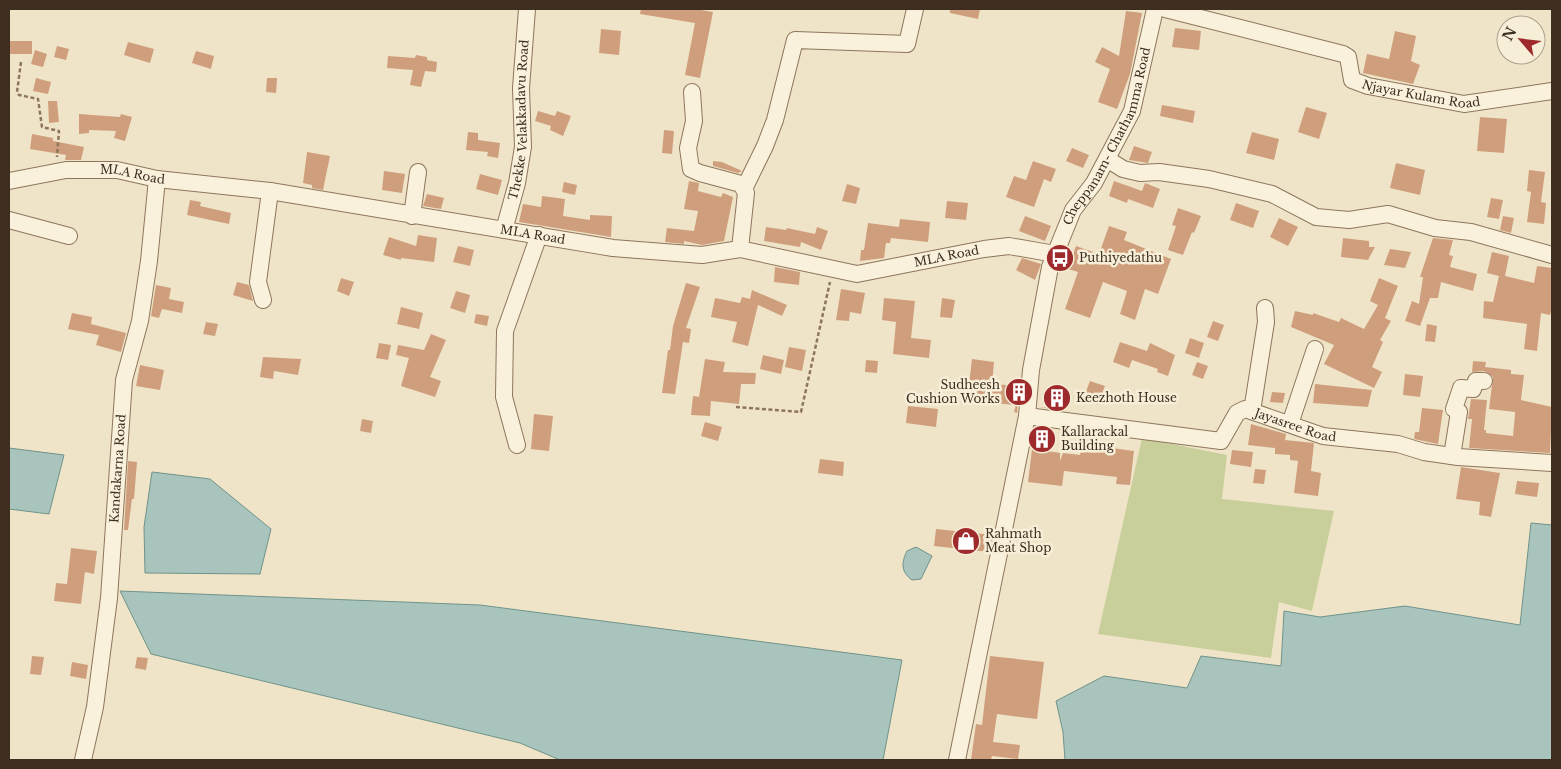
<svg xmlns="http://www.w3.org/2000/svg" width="1561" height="769" font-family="'Libre Baskerville',serif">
	<rect width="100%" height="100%" fill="#f0e4c8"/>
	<path fill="#c9cf9b" d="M1142,438L1227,455L1222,499L1334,511L1312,611L1279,602L1271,658L1098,634Z"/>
	<path fill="#a9c4bc" stroke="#6f938a" d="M9,448L64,455L49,514L9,509Z
		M152,472L210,479L271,529L260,574L145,573L144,527Z
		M1531,523L1552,525V760H1065L1063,732L1056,701L1104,676L1187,688L1201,656L1281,666L1284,611L1320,617L1405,606L1520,625Z
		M916,547L932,556L921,579L912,580C901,572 901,563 907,551Z
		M120,591L480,605L902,660L883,760H560L520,743L151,654Z"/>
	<path fill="#cf9f7d" d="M641,9H695L713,12L700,78L685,75L695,23L640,14Z
		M950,9H980L978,19L950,13Z
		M1126,11L1142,13L1130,74L1117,109L1098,102L1110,69L1095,62L1102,47L1119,56Z
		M1175,28L1201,31L1199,50L1172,47Z
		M601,29L621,31L619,55L599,53Z
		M1395,31L1416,36L1411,61L1420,65L1413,84L1363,73L1367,54L1389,59Z
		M9,41H32V54H9Z
		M128,42L154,49L150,63L124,55Z
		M57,46L69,49L66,60L54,57Z
		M35,50L47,54L43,67L31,64Z
		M196,51L214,56L211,69L192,63Z
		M416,55L427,57V60L437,62L436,72L425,71L421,87L410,85L413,70L387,68L388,56L415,58Z
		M36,78L51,82L48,94L33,91Z
		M267,78H277L276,93L266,92Z
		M48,101H57L59,122L49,123Z
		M1162,105L1195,111L1193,123L1160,116Z
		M1306,107L1327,113L1319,139L1298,132Z
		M538,111L555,116L557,111L571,116L563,136L550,130L551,126L535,121Z
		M79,114L120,117L121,114L132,117L125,141L114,138L116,131L89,130V133L79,134Z
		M1480,117L1507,119L1504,153L1477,151Z
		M664,130L674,131L672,154L662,153Z
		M468,132L478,133V140L500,143L498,158L487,156L488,152L466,150Z
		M1252,132L1279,139L1274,160L1246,153Z
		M32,134L53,138V141L84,147L81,160H65L66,155L30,149Z
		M1134,146L1152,152L1148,163L1129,160Z
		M1072,148L1089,155L1083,168L1066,161Z
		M307,152L330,156L323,190L312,188V185L303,183Z
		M713,161L722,162L742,171L738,173L713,166Z
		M1033,161L1056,169L1051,182L1044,179L1034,207L1006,197L1014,176L1026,180Z
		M1396,163L1425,170L1420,195L1390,188Z
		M1529,170L1545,172L1541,202L1546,203L1544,224L1527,222L1531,192L1527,191Z
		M384,171L405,174L402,193L382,190Z
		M480,174L502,180L498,195L476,189Z
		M689,181L699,183L698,191L721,197L723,193L733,197L724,241L702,245L684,241V244L665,242L667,228L694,231L698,211L684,209Z
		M1114,181L1142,191L1145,183L1160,189L1153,208L1128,199L1127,203L1109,196Z
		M564,182L577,185L575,195L562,192Z
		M847,184L860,188L856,204L842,201Z
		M427,194L444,198L441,209L423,206Z
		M542,196L565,199L563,216L590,220V215L612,216L611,237L519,222L523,204L541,207Z
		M1491,198L1503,200L1499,219L1487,217Z
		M190,200L201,202L200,206L231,213L229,224L187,215Z
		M947,201L968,203L966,220L945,218Z
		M1236,203L1259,211L1253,228L1230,220Z
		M1178,208L1201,216L1194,233L1192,232L1183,255L1168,250L1176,226L1172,225Z
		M1025,216L1051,226L1045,241L1019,231Z
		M1503,216L1514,218L1511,233L1500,230Z
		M1279,218L1298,227L1288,246L1270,237Z
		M900,219L930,222L928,242L891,238L890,243H886L884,258L860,261L861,250H864L868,223L899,227Z
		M1109,226L1127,232L1124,240L1171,259L1158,294L1145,289L1135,320L1120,314L1127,291L1103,282L1090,318L1065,309L1078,272L1068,269L1076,246L1099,254Z
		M766,227L786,230L787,228L815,234L817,227L828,231L821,250L801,242L800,247L764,241Z
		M418,235L437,238L434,262L401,258V260L383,255L389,237L416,246Z
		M1343,238L1369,241V247H1375L1368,260L1341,257Z
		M1433,238L1453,240L1449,255L1453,256L1450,267L1477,274L1473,291L1441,282L1438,298H1430L1420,326L1405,321L1412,301L1419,304L1423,277H1420Z
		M458,246L474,250L470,266L453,262Z
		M1390,249L1411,252L1405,268L1384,265Z
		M1492,252L1509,256L1505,276L1534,283L1537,266L1552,268V306L1550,315L1541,313L1537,351L1524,349L1527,324L1483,318L1484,301L1493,302L1499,276L1487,273Z
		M1022,258L1041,264L1035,280L1016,270Z
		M775,267L800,272L799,285L774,282Z
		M341,278L354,282L349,296L337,291Z
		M1379,278L1398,286L1385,318L1391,321L1380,340L1383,342L1372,367L1382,372L1374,388L1324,364L1334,345L1291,327L1295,311L1313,315V313L1339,322L1341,318L1364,329L1378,305L1370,301Z
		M237,282L249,285L253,301L233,295Z
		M686,283L700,287L686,328L691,329L689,343L683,342L675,394L662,393L668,350H670L673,326Z
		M156,285L171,288L169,299L184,302L182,313L162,309L159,318L151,316Z
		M841,289L865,293L861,314L850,312L849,321L836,320Z
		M752,290L787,305L782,316L758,305L748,346L732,342L737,322L711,317L715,298L740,303L742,297L750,299Z
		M456,291L470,295L465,313L450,308Z
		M884,298L915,301L911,338L931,340L929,358L893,354L896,322L882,320Z
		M942,298L955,300L952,318L940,317Z
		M401,307L423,313L419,329L397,324Z
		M72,313L92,317L91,324L126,333L121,352L96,345L99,335L68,329Z
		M476,314L489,316L487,326L474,323Z
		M1213,321L1224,325L1218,341L1207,337Z
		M206,322L218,324L215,336L203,334Z
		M1427,324L1437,326L1435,342L1425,341Z
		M431,334L446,340L430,377L441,381L435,397L401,386L409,358L396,355L398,345L424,350Z
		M1190,338L1204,343L1199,358L1185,353Z
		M1120,342L1147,351L1150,343L1175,355L1168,376L1157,372L1158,369L1132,360L1129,368L1113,362Z
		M379,343L391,345L388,360L376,358Z
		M789,347L806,350L802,371L785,367Z
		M763,355L784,360L781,374L760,369Z
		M263,357L301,359L298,375L274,371L273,379L260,377Z
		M705,359L725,362L723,372L756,373L755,384H741L739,404L711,401L710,416L691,415L693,396L699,397Z
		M972,359L994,362L992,384L1020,386L1017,413L1014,412L1016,405L967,401Z
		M866,360L878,361L877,373L865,372Z
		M1473,361L1486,362L1485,367L1511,370V374L1524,375L1521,400L1552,407L1550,453L1469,448L1472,419H1468L1471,399L1487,400L1484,430H1486V433L1513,436L1515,414V412L1489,409L1493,377L1484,371L1472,372Z
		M1197,362L1208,366L1203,379L1192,375Z
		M140,365L164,370L160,390L136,386Z
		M1405,374L1423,376L1420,397L1403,395Z
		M1090,381L1105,386L1098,405L1083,399Z
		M1315,384L1372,390L1368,407L1313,403Z
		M1051,389H1065L1064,411L1038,407L1050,408Z
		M1272,392L1285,393L1283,403L1270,402Z
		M908,406L938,409L936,427L906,423Z
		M1422,408L1443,410L1438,444L1414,439L1415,432H1419Z
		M534,414L553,416L549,451L531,449Z
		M362,419L373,421L371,433L360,431Z
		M705,422L722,427L718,441L701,436Z
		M1251,424L1286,434L1285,440L1314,443L1311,471L1321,473L1318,496L1294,493L1298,461L1290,460V455L1275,454V448L1248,445Z
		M1036,434L1050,435L1047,451L1060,453V461L1063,453L1080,455L1082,444L1134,451L1130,485L1116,484L1117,477L1064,471L1062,486L1028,482L1032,449L1034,450Z
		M1232,450L1253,452L1251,467L1230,464Z
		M820,459L844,462L843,476L818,473Z
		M128,461L137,462L134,499H132L128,530H124Z
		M1461,467L1500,473L1491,517L1479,515L1480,502L1456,499Z
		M1255,469L1266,470L1264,484L1253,483Z
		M1517,481L1539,483L1537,497L1515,494Z
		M936,529L993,535L989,552L934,546Z
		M71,548L97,551L94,574L85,572L81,604L54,601L56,583L67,584Z
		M32,656L44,657L41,675L30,674Z
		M990,656L1044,662L1037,719L997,714L993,742L1020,745L1018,759L992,756L991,760H971L976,724L982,725Z
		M137,657L148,658L146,670L135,668Z
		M72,662L88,665L86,679L70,676Z"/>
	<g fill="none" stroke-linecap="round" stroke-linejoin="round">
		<defs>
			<g id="minor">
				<path id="s1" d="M1165,9L1343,54L1348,57L1352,80L1368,86L1464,104L1552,91"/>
				<path d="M692,92L694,121L688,148L691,169L700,173L741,184L746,193L740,249"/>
				<path d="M1107,159L1123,169L1140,173L1159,172L1209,179L1272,194L1316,217L1349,220L1388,214L1435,228L1471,232L1552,255"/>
				<path id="s2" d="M9,181L66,170H117L157,179L270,191L613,248L702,255L740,249L857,274L984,249L1009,246L1055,254"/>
				<path d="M744,189L765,146L775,120L795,40L907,44L915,9"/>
				<path d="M412,216L418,172"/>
				<path d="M9,220L69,236"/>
				<path id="s3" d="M504,230L517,183L523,147L521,88L527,9"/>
				<path d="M263,300L258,282L270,191"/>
				<path d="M1252,411L1266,322L1265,308"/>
				<path id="s4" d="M1027,416L1221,441L1237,413L1245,409L1323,436L1398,444L1424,452L1458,457L1552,463"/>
				<path d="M1290,424L1315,349"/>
				<path d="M517,445L504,397L505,331L539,235"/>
				<path d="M1452,456L1459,412L1454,409L1461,388L1473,389L1476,381H1484"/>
				<path id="s5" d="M83,760L95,707L109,598L124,380L140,321L149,261L157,179"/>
				<path id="s6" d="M957,760L1027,416L1031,370L1050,267L1073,210L1094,183L1132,111L1155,9"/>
			</g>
		</defs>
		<use href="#minor" stroke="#8d765c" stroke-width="18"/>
		<path stroke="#8d765c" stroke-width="2.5" stroke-dasharray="4 2.5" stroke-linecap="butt" d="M21,62L17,92L19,95L38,99L42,127L59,131L57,157
			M736,407L801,412L830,282"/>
		<use href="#minor" stroke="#faf1dc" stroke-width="16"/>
	</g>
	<defs>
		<symbol id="bus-disc" viewBox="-11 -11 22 22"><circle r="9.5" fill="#9e2a2b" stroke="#f7eed8"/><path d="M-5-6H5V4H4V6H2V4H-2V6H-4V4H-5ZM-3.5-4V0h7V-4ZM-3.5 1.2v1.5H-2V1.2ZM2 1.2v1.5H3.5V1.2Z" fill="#fff"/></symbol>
		<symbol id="building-disc" viewBox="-11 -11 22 22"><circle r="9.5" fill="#9e2a2b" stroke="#f7eed8"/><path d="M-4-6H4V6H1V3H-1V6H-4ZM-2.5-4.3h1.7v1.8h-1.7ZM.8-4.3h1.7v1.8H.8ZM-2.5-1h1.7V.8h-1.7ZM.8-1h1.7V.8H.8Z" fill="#fff"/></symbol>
		<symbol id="shop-disc" viewBox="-11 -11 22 22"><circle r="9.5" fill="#9e2a2b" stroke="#f7eed8"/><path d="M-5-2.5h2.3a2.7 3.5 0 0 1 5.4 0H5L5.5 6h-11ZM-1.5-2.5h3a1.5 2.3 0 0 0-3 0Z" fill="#fff"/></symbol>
	</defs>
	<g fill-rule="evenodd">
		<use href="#bus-disc" x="1044" y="242" width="32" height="32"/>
		<use href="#building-disc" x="1003" y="376" width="32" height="32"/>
		<use href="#building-disc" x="1041" y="382" width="32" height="32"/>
		<use href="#building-disc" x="1026" y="423" width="32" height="32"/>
		<use href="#shop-disc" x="950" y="525" width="32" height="32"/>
	</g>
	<g text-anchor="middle" stroke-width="5" stroke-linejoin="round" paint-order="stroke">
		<g font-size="12" fill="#3d2e20" stroke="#f7eed8">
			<text dy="4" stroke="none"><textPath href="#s1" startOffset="284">Njayar Kulam Road</textPath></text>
			<text dy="4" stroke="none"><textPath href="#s3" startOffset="112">Thekke Velakkadavu Road</textPath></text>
			<text dy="4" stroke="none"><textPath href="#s6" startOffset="646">Cheppanam- Chathamma Road</textPath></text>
			<text dy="4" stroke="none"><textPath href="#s2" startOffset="125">MLA Road</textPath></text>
			<text dy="4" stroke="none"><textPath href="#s2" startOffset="530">MLA Road</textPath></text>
			<text dy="4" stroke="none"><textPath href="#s2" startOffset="950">MLA Road</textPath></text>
			<text dy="4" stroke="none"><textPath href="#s4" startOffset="290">Jayasree Road</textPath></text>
			<text dy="4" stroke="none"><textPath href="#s5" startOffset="294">Kandakarna Road</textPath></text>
		</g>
		<g font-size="12" fill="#3d2e20" stroke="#f7eed8" text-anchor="start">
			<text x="1079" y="262">Puthiyedathu</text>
			<text x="1000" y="389" text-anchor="end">Sudheesh<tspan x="1000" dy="14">Cushion Works</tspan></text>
			<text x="1076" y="402">Keezhoth House</text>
			<text x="1061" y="436">Kallarackal<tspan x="1061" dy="14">Building</tspan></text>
			<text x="985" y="538">Rahmath<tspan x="985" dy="14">Meat Shop</tspan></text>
		</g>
	</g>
	<rect width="1561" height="769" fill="none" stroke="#3d2e20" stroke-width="20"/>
	<g transform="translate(1521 40) rotate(298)"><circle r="24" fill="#f7eed8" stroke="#ada18e"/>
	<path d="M0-4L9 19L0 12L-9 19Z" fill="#9e2a2b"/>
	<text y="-8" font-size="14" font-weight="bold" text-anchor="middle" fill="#3d2e20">N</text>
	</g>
</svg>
